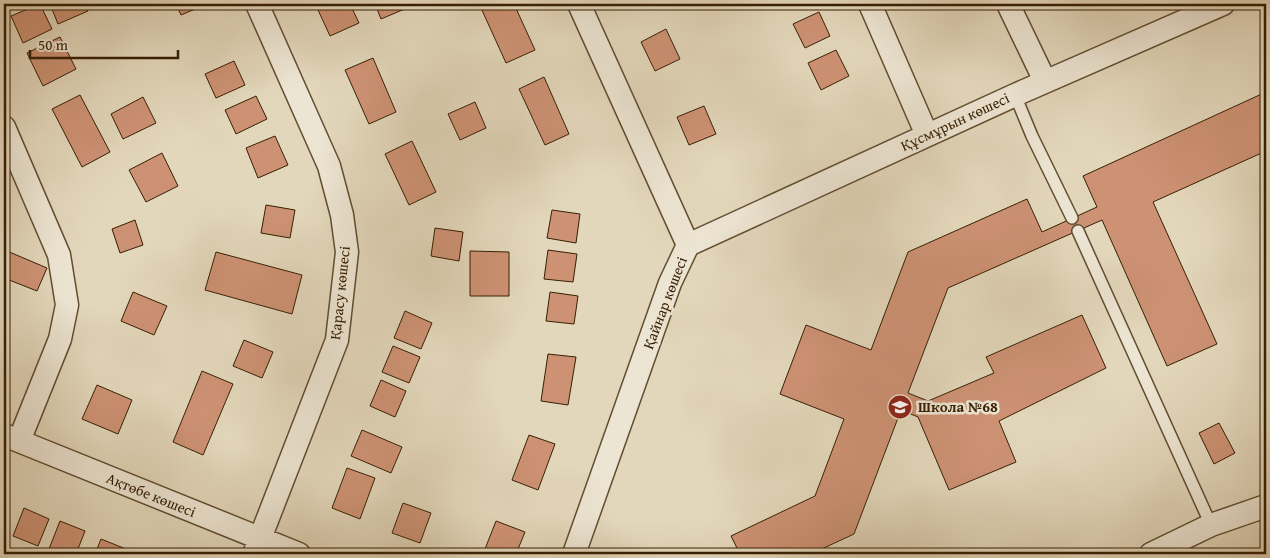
<svg xmlns="http://www.w3.org/2000/svg" width="1270" height="558" font-family="'Gentium Book Plus',serif">
	<rect width="100%" height="100%" fill="#e3d7bb"/>
	<filter id="stains"><feTurbulence type="fractalNoise" baseFrequency=".004" numOctaves="4"/><feColorMatrix values="0 0 0 0 .2 0 0 0 0 .09 0 0 0 0 .02 0 0 0 .5 -.17"/></filter>
	<radialGradient id="worn" r=".72"><stop offset=".6" stop-color="#630" stop-opacity="0"/><stop offset="1" stop-color="#630" stop-opacity=".3"/></radialGradient>
	<path fill="#cd9274" stroke="#361f02" d="M40,4L52,29L23,43L11,16Z
		M50,4H85L88,11L58,24Z
		M176,4H207L181,15Z
		M333,4H350L359,23L330,36L318,10Z
		M375,4H414V5L381,19Z
		M492,4H514L535,50L506,63L481,8Z
		M819,12L830,36L805,48L793,24Z
		M666,29L680,59L655,71L641,42Z
		M60,37L76,69L43,86L27,53Z
		M836,50L849,76L821,90L808,63Z
		M373,58L396,112L369,124L345,70Z
		M234,61L245,85L216,98L205,74Z
		M544,77L569,134L545,145L519,89Z
		M1266,92V151L1153,202L1217,344L1167,366L1102,220L948,288L908,393L928,401L994,373L986,357L1082,315L1106,368L999,421L1016,462L949,490L918,417L901,410L854,534L811,554H740L731,536L815,496L844,419L780,394L806,325L871,350L908,252L1027,199L1042,232L1097,207L1083,176Z
		M80,95L110,152L82,167L52,109Z
		M256,96L267,119L236,134L225,110Z
		M143,97L156,123L123,139L111,114Z
		M475,102L486,128L460,140L448,114Z
		M704,106L716,134L689,145L677,117Z
		M275,136L288,165L258,178L246,148Z
		M412,141L436,192L409,205L385,154Z
		M162,153L178,186L146,202L129,170Z
		M266,205L295,210L290,238L261,233Z
		M552,210L580,214L576,243L547,238Z
		M135,220L143,245L120,253L112,229Z
		M435,228L463,232L459,261L431,256Z
		M548,250L577,254L573,282L544,279Z
		M7,251L47,268L37,291L4,278V259Z
		M470,251L509,252V296H470Z
		M216,252L302,275L292,314L205,290Z
		M133,292L167,306L154,335L121,321Z
		M550,292L578,296L574,324L546,321Z
		M405,311L432,323L421,349L394,338Z
		M244,340L273,352L262,378L233,366Z
		M393,346L420,357L409,383L382,372Z
		M548,354L576,357L568,405L541,401Z
		M202,371L233,384L203,455L173,442Z
		M381,380L406,391L395,417L370,406Z
		M97,385L132,400L118,434L82,419Z
		M1219,423L1235,453L1214,464L1199,433Z
		M362,430L402,447L391,473L351,456Z
		M529,435L555,444L538,490L512,480Z
		M347,468L375,478L360,519L332,508Z
		M403,503L431,513L420,543L392,533Z
		M24,508L49,519L38,546L13,536Z
		M60,521L85,531L76,554H62L49,549Z
		M496,521L525,532L516,554H483Z
		M101,539L126,549L124,554H95Z"/>
	<g fill="none" stroke-linecap="round" stroke-linejoin="round">
		<defs>
			<path id="service" d="M1015,95L1032,136L1072,218
				M1078,231L1211,525"/>
			<path id="minor" d="M870,4L927,135
				M1008,4L1045,81
				M4,127L59,255L67,305L60,339L19,441
				M688,245L1015,95L1223,4
				M4,435L299,554
				M254,554L337,340L347,252L342,215L329,166L257,4
				M574,554L670,283L688,245L579,4
				M1151,554L1211,525L1266,506"/>
		</defs>
		<use href="#service" stroke="#614d30" stroke-width="14"/>
		<use href="#minor" stroke="#614d30" stroke-width="25"/>
		<use href="#service" stroke="#ede5d3" stroke-width="11"/>
		<use href="#minor" stroke="#ede5d3" stroke-width="22"/>
	</g>
	<defs>
		<symbol id="school-disc" viewBox="-11 -11 22 22"><circle r="9.5" fill="#8f2418" stroke="#ede5d3"/><path d="M0-5L7-2L0 1L-7-2ZM-4 1L0 2.5L4 1V4Q0 6-4 4Z" fill="#fff"/></symbol>
	</defs>
	<g fill-rule="evenodd">
		<use href="#school-disc" x="886" y="393" width="28" height="28"/>
	</g>
	<g text-anchor="middle" stroke-width="5" stroke-linejoin="round" paint-order="stroke">
		<g font-size="15" fill="#361f02" stroke="#ede5d3">
			<text transform="translate(955 122) rotate(-25)" y="5">Құсмұрын көшесі</text>
			<text transform="translate(340 293) rotate(-84)" y="5">Қарасу көшесі</text>
			<text transform="translate(665 303) rotate(-69)" y="5">Қайнар көшесі</text>
			<text transform="translate(151 495) rotate(22)" y="5">Ақтөбе көшесі</text>
		</g>
		<g font-size="15" font-weight="bold" fill="#361f02" stroke="#ede5d3" text-anchor="start">
			<text x="918" y="412">Школа №68</text>
		</g>
	</g>
	<rect width="1270" height="558" fill="none" stroke="#e3d7bb" stroke-width="20"/>
	<rect x="5" y="5" width="1260" height="548" fill="none" stroke="#361f02" stroke-width="2.5"/>
	<rect x="10" y="10" width="1250" height="538" fill="none" stroke="#361f02"/>
	<path d="M30 50v8h148v-8" fill="none" stroke="#361f02" stroke-width="2.5"/>
	<text x="38" y="50" font-size="15" fill="#361f02" stroke="#ede5d3" stroke-width="4" paint-order="stroke">50 m</text>
	<rect width="100%" height="100%" filter="url(#stains)"/>
	<rect width="100%" height="100%" fill="url(#worn)"/>
</svg>
